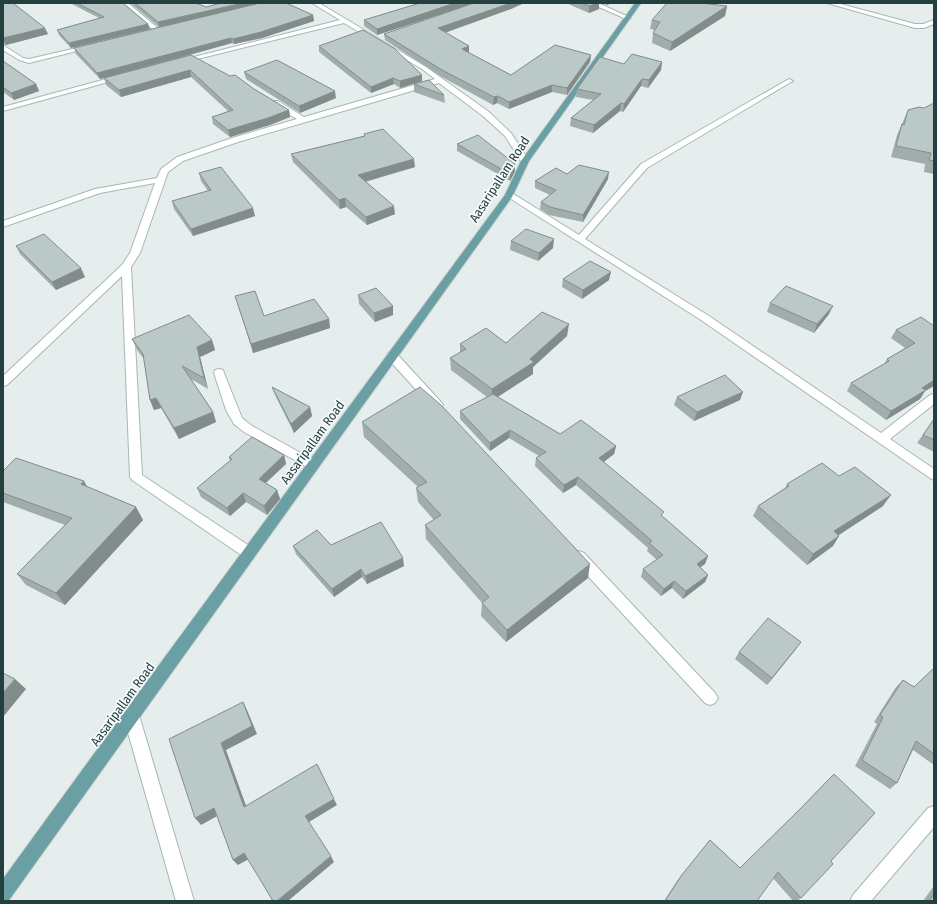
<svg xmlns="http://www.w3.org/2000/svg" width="937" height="904" font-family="'Fira Sans Condensed',sans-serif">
	<rect width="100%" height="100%" fill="#e5eeed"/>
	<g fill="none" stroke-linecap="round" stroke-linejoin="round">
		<defs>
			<path id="minor" d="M121,3H128L160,30V32H156Z
				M312,3H319L426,67L489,112L511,133L529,161L528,163H522L505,136L483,116L439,83L238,142L183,161L168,172L140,253L131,267L142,475L254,549L256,553L254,557L249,559L244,557L132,480L130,477L122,276L7,385L3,386V376L122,265L130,253L155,183L100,193L3,227V221L95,189L157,178L161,169L177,157L232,138L297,119L272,105V101H278L304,117L435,79L422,69L344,23L181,63L178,61L340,20Z
				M590,3H598L631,18L626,19Z
				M827,3H837L915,24H923L934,20V24L924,28H915Z
				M3,45L23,58L29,59L90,45L93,47L29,63L19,60L3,50Z
				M121,75L123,76V78L3,111V107Z
				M789,79L793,81L791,82L647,168L585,239L709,316L881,433L930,395L934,394V404L890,439L934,469V480L930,478L701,320L505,195L506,193H512L579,235L641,164Z
				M392,352L396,353L441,402L443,405L441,408H433L388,359L387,356L388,353Z
				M219,369L223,370L224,373L242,418L252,426L317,462L319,465L317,468L313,470L309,468L244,432L234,424L226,410L214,373L215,370Z
				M579,551L584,553L715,693L718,698L715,703L710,705L705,703L574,561L572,557L574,553Z
				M131,707L136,710L139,715L194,901H176L123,715L126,710Z
				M934,806V827L871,901H850L853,895L928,808Z"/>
			<path id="major" d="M635,3H641L529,161L512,197L9,900L3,901V879L126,710L505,195L521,161Z"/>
		</defs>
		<use href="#minor" stroke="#a7b6b6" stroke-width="2"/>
		<use href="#major" stroke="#c2c9ca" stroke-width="2"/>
		<use href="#minor" fill="#fff" fill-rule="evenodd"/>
		<use href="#major" fill="#6aa0a3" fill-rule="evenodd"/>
	</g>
	<path fill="#a0adab" d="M3,3L48,34L6,45L3,44Z
		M70,3H123L148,24L150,29L71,48L59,35L57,30L99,18Z
		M130,3H196L206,7L313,15L314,21L262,38L234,44L232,43L183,57L254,89L289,110L290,117L270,125L230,137L213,124L212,117L228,111L191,77L121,97L106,85L104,78L100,79L76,54L74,48L159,27Z
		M420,3H524L511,9L445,33L469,46V53L511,75L555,45L591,55L590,62L567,95L552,92L509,109L497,103L493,105L442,77L385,40L384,34L448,12L377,35L364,26V20Z
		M566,3H599V9L589,13Z
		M601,3H612L607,5Z
		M727,6L725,16L670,51L652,43L653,33L655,30L650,29L652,20Z
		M319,46L422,81L400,88L394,84L371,93L319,52Z
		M3,61L36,84L39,91L14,100L3,92Z
		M662,62L661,70L648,88L641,86L623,112L620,111L593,133L570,126L571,118L593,100L576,97L577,89L624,64Z
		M244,72L336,98L300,113L246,79Z
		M414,84L444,95L445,103L414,92Z
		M934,103V174L924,172L925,164L891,157L897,135L908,110L924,108Z
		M364,134L415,167L366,182L395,214L367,225L346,207L340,209L293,162L291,154L364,136Z
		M457,144L515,171L510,181L457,151Z
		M199,173L255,216L193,236L174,209L172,201L208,191L201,181Z
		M567,174L608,179L583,222L549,215L540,209L541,202L550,195L535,188V181Z
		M511,241L553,248L538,261L510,250Z
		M16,246L85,277L56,290L20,254Z
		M563,279L609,280L582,299L562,287Z
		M358,295L393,306V315L375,322L359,304Z
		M235,296L264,316L329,319L330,328L253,353Z
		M770,303L829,314L814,333L767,312Z
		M934,326V386L925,391L920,399L886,420L847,391L851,383L884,364L887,359L905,348L891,338L896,330Z
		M567,336L533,367V374L498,397L560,434L616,446L614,454L604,462L663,517L708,556L705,564L700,567L708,575L705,582L683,599L672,588L661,596L641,577L643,569L657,560L647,551L648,548L576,485L563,493L535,466L536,458L539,456L509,438L490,451L460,419V411L487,397L451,370L450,358L460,353V344L506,343Z
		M132,339L212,340L215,350L200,357L208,389L191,379L213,412L216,422L179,439L161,408L154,410L150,400L144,359L137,350Z
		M272,387L310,407L312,416L294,433L275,395Z
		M677,397L740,400L694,421L674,405Z
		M934,419V452L917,443Z
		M362,422L588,578L506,642L481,616L482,603L426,539L425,525L434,520L418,502L416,488L418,487L364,437Z
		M284,455L286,464L266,483L277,490L280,499L267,515L246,502L230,516L201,497L197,488L230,461L229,457Z
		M3,471L84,481L86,486L136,507L143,520L65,605L26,585L17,574L65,525L3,502Z
		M839,476L883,506L839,535V536L833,546L807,565L753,516L758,506L785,488L787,484Z
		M331,545L404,566L367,584L362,577L334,597L296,554L293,546Z
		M796,649L767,685L735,659L739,652Z
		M934,668V765L913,750L897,783L890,789L855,766L877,724L874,722L896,687L903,680L914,687Z
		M834,774L831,861L801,898L797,901H793L773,878L757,901H664L677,881L710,840L740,868L794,815Z
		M933,887H934V901H923Z"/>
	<path fill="#828d8b" d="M243,3H266L159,27L158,22Z
		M455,3H474L377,35V29Z
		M511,3H524L511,9L438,35V28Z
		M597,3H599V9L589,13V6Z
		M607,3H612L607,5Z
		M727,6L725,16L670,51L672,42Z
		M313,15L314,21L262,38L234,44L233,39Z
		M148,24L150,29L71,48L69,43Z
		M45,28L48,34L6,45L3,39V38Z
		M231,38L232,43L100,79L97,73Z
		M469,46V53L462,49Z
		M591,55L590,62L567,95V88Z
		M662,62L661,70L648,88L649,80Z
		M190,70L191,77L121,97L119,90Z
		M422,75V81L400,88V81Z
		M393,78L394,84L371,93V87Z
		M642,79L641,86L623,112L624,104Z
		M36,84L39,91L14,100L11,93Z
		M552,85V92L509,109V102Z
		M335,91L336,98L300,113L299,106Z
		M498,96L497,103L493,105L494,97Z
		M621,103L620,111L593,133L594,125Z
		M289,110L290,117L270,125L230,137L228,130Z
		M414,159L415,167L359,183L358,175Z
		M515,164V171L510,181V174Z
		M609,172L608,179L583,222V215Z
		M345,198L346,207L340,209L339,200Z
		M394,206L395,214L367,225L366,217Z
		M253,208L255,216L193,236L191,229Z
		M554,239L553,248L538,261L539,253Z
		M81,268L85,277L56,290L52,282Z
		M611,272L609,280L582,299L583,290Z
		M393,306V315L375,322L374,313Z
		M833,306L829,314L814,333L817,324Z
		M329,319L330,328L253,353L251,344Z
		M569,324L567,336L533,367V374L491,401L492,389L530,359Z
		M212,340L215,350L200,357L208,389L204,378L197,347Z
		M934,380V386L925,391L920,399L886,420L891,411L922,388Z
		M743,392L740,400L694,421L697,412Z
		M156,398L161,408L154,410L150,400Z
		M310,407L312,416L294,433L291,424Z
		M213,412L216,422L179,439L174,428Z
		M510,430L509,438L490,451V443Z
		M616,446L614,454L598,466L599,458Z
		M284,455L286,464L261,487L259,479Z
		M578,477L576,485L563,493L564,485Z
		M84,481L91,494L81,484Z
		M277,490L280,499L267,515L264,506Z
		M243,493L246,502L230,516L227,508Z
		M891,495L883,506L828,542L834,531Z
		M136,507L143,520L65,605L56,593Z
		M839,536L833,546L807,565L813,554Z
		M708,556L705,564L694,572L697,564Z
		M403,558L404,566L367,584L365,576Z
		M590,564L588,578L506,642L507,630Z
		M361,569L362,577L334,597L332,589Z
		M708,575L705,582L683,599L686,591Z
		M674,581L672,588L661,596L664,589Z
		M801,642L796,649L767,685L772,678Z
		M15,679L26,689L3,717V693Z
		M243,702L247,710L257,734L226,750L249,814L244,807L221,743Z
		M334,799L337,805L309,822L305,816Z
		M214,808L219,815L201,825L195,818Z
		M244,853L249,859L238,865L233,860Z
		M331,856L334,862L288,901H277Z"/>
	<path fill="#bac9c7" stroke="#828d8b" d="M3,3H13L45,28L3,38Z
		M77,3H123L148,24L69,43L57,30L104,17Z
		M135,3H196L206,7L221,3H243L158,22Z
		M260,3H286L313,15L261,32L233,39L231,38L97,73L74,48Z
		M420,3H455L377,29L364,20Z
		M474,3H511L438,28L469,46L462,49L511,75L555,45L591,55L567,88L552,85L509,102L498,96L494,97L442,70L384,34Z
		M582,3H597L589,6Z
		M667,3H701L727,6L672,42L653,33L660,22L652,20Z
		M363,30L395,49L422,75L400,81L393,78L371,87L319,46Z
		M632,54L662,62L649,80L642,79L624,104L621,103L594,125L571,118L601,94L577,89L600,57L624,64Z
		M191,55L230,76L235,75L254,89L289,110L268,118L228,130L212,117L233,110L190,70L119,90L104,78Z
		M277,60L335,91L299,106L244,72Z
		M3,61L36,84L11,93L3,87Z
		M429,80L444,95L414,84Z
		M934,103V161L929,160L931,153L896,146L902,124L904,125L908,110L919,107L924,108Z
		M383,129L414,159L358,175L394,206L366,217L345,198L339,200L291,154L365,136L364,134Z
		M478,135L515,164L510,174L457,144Z
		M579,165L609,172L583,215L550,207L541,202L556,190L535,181L556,168L567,174Z
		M221,167L253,208L191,229L172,201L211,190L199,173Z
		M526,229L554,239L539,253L511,241Z
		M44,234L81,268L52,282L16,246Z
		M590,261L611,272L583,290L563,279Z
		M786,286L833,306L817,324L770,303Z
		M376,288L393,306L374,313L358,295Z
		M255,291L264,316L314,299L329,319L251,344L235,296Z
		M542,312L569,324L530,359L534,362L492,389L450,358L466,349L460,344L486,328L506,343Z
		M189,315L212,340L197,347L204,378L182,366L213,412L174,428L156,398L150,400L143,354L132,339Z
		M921,317L934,326V380L922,388L926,390L891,411L851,383L889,361L887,359L915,343L896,330Z
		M725,375L743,392L697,412L677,397Z
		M272,387L310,407L291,424Z
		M420,387L441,405L590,564L507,630L482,603L489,597L425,525L441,515L416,488L427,482L362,422Z
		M493,394L560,434L581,420L616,446L599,458L664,512L661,515L708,556L697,564L708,575L686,591L674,581L664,589L643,569L663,555L649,543L652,541L578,477L564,485L536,458L546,452L510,430L490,443L460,411Z
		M934,419V440L923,435Z
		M252,437L284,455L259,479L277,490L264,506L243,493L227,508L197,488L232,459L229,457Z
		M16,458L84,481L81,484L136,507L56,593L17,574L72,518L3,493V471Z
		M822,463L839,476L855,467L891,495L834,531L839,536L813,554L758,506L789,486L787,484Z
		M381,522L403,558L365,576L361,569L332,589L293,546L317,530L331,545Z
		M768,618L801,642L772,678L739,652Z
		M934,668V754L916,741L897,783L862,760L883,717L880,715L903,680L914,687Z
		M3,673L15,679L3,693Z
		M243,702L252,726L221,743L244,807L317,764L334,799L305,816L331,856L277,901H273L244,853L233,860L214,808L195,818L169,739Z
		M834,774L875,813L831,861L833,864L801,898L778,872L757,901H665L681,876L710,840L740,868L800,809Z
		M934,894V901H929Z"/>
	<g text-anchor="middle" stroke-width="3.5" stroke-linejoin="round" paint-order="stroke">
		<g font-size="13" fill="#243f40" stroke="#f6fafa">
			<text transform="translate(499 179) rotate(-57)" y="5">Aasaripallam Road</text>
			<text transform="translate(312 442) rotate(-54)" y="5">Aasaripallam Road</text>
			<text transform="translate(122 704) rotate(-54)" y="5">Aasaripallam Road</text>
		</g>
	</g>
	<rect width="937" height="904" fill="none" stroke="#243f40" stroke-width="8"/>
</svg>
